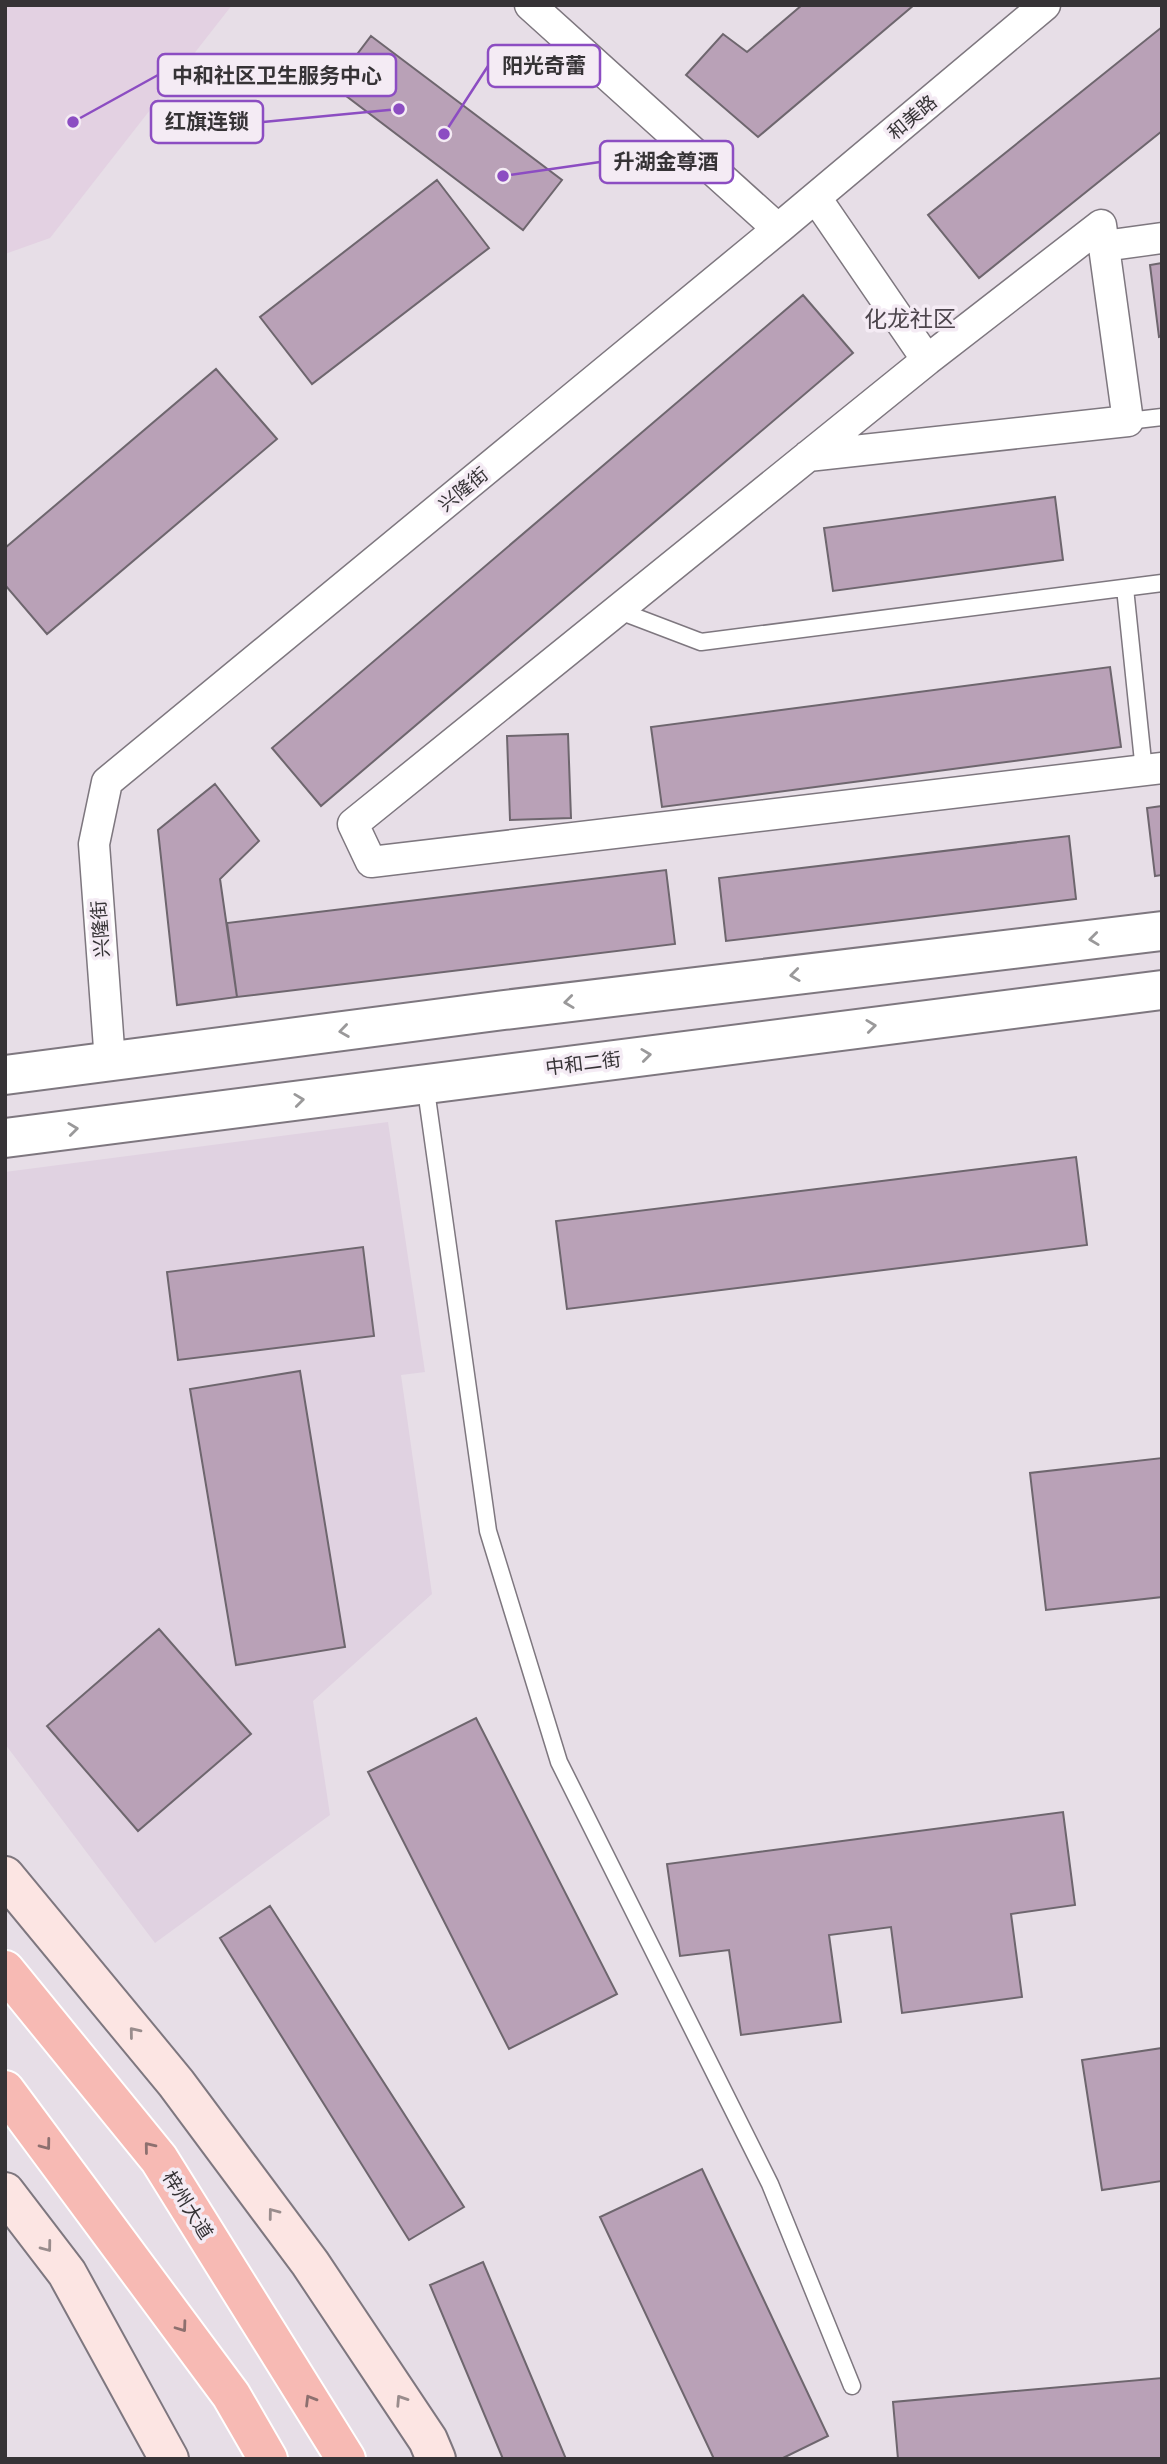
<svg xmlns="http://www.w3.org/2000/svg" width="1167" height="2464" font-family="Arial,'Noto Sans SC',sans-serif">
	<rect width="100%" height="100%" fill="#e7dee7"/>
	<path fill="#e0d2e1" d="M388,1122L425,1372L401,1375L432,1594L313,1701L330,1815L155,1943L5,1744V1172Z"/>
	<path fill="#e3d1e2" d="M5,5H232L50,238L5,254Z"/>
	<path fill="#b9a1b7" stroke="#6e666e" stroke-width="2" d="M802,5H914L758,137L686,75L723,34L747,52Z
		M1162,27V131L979,278L928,215Z
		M371,36L562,180L523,230L333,86Z
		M437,180L489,248L312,384L260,317Z
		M1162,263V336L1159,337L1150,265Z
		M803,295L853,353L321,806L272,748Z
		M216,369L277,439L47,634L5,585V548Z
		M1055,497L1063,560L833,591L824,528Z
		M1110,667L1121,747L662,807L651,727Z
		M568,734L571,818L510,820L507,736Z
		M215,784L259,841L220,879L237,997L177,1005L158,830Z
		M1162,806V875L1155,876L1147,808Z
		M1069,836L1076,899L726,941L719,878Z
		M666,870L675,944L237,997L227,923Z
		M1076,1157L1087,1245L567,1309L556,1221Z
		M363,1247L374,1336L178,1360L167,1272Z
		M300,1371L345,1647L236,1665L190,1389Z
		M1162,1458V1597L1046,1610L1030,1473Z
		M159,1629L251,1734L138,1831L47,1726Z
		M476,1718L617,1994L509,2049L368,1772Z
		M1063,1812L1075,1905L1011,1914L1022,1997L902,2013L891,1927L829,1935L841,2022L741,2035L729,1950L680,1956L667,1864Z
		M270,1906L464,2207L409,2240L220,1938Z
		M1162,2048V2181L1102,2190L1082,2060Z
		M702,2169L828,2436L781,2459H714L600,2217Z
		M483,2262L566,2459H503L430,2285Z
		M1162,2378V2459H898L893,2402Z"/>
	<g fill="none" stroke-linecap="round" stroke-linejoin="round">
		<defs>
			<path id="service" d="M1128,421L1162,417
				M1125,588L1144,771
				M617,610L701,642L1162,583
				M425,1083L488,1531L559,1762L770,2184L852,2386"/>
			<path id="minor" d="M816,198L927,360L353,824L371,862L1162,768
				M778,229L1045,5
				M1104,246L1162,238
				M808,456L1128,421L1101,225L927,360
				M110,1062L94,844L107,782L778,229L530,5"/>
			<path id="tertiary" d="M5,1075L504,1010L1162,931
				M5,1138L1162,990"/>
			<path id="secondary" d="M5,1876L176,2083L310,2263L428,2440L436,2459
				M5,2192L67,2273L169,2459"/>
			<path id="trunk" d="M5,1970L159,2159L346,2459
				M5,2090L231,2395L268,2459"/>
		</defs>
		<use href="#service" stroke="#7e777f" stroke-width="19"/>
		<use href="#minor" stroke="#7e777f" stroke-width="33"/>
		<use href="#tertiary" stroke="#7e777f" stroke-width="42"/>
		<use href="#secondary" stroke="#7e777f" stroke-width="42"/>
		<use href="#trunk" stroke="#fff" stroke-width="42"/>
		<use href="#service" stroke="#fff" stroke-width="16"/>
		<use href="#minor" stroke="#fff" stroke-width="30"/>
		<use href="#tertiary" stroke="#fff" stroke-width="38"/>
		<use href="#secondary" stroke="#fce5e3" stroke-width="38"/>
		<use href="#trunk" stroke="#f7bab4" stroke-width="38"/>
	</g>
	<defs><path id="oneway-chevron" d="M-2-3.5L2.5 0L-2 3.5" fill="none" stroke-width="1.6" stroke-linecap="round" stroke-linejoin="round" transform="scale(1.75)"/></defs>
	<g stroke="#9a999a">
		<use href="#oneway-chevron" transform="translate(1094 939) rotate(173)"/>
		<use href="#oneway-chevron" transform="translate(795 975) rotate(173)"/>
		<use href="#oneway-chevron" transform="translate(569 1002) rotate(173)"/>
		<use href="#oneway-chevron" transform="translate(871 1026) rotate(-7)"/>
		<use href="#oneway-chevron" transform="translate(344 1031) rotate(172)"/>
		<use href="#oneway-chevron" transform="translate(646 1055) rotate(-7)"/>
		<use href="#oneway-chevron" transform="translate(299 1100) rotate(-7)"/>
		<use href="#oneway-chevron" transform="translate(73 1129) rotate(-7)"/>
	</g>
	<g stroke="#998c8c">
		<use href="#oneway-chevron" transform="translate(134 2032) rotate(-129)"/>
		<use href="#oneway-chevron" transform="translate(273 2213) rotate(-127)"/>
		<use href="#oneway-chevron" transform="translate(47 2247) rotate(53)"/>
		<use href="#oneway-chevron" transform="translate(401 2400) rotate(-123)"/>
	</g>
	<g stroke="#8d706f">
		<use href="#oneway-chevron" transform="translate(46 2145) rotate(53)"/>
		<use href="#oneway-chevron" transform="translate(149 2147) rotate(-129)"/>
		<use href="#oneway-chevron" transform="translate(182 2327) rotate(54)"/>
		<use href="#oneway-chevron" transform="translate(310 2400) rotate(-121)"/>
	</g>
	<g text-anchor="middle" stroke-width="7" stroke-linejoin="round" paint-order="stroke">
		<g font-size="19" fill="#363336" stroke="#f4ebf4">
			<text transform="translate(912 117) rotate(-40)" y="7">和美路</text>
			<text transform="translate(463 489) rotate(-39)" y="7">兴隆街</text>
			<text transform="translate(100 929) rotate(-94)" y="7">兴隆街</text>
			<text transform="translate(583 1063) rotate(-7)" y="7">中和二街</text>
			<text transform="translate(188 2205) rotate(58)" y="7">梓州大道</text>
		</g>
		<g font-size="23" fill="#4c454c" stroke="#f4ebf4">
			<text x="910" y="327">化龙社区</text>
		</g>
	</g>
	<path fill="none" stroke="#8c4dc2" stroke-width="2.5" d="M444 134L488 66M73 122L158 75M399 109L263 122M503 176L600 162"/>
	<g fill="#8c4dc2" stroke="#f4ebf4" stroke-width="2.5">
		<circle cx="444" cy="134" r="7"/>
		<circle cx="73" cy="122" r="7"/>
		<circle cx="399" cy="109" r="7"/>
		<circle cx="503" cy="176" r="7"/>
	</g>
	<g fill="#f4ebf4" stroke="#8c4dc2" stroke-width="2.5">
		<rect x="488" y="45" width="112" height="42" rx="7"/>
		<rect x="158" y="54" width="238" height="42" rx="7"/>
		<rect x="151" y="101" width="112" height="42" rx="7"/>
		<rect x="600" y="141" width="133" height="42" rx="7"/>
	</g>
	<g font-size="21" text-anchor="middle" font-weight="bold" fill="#363336">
		<text x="544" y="73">阳光奇蕾</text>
		<text x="277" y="83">中和社区卫生服务中心</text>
		<text x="207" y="129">红旗连锁</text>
		<text x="666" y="169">升湖金尊酒</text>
	</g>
	<rect width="1167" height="2464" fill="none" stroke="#363336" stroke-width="14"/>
</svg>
